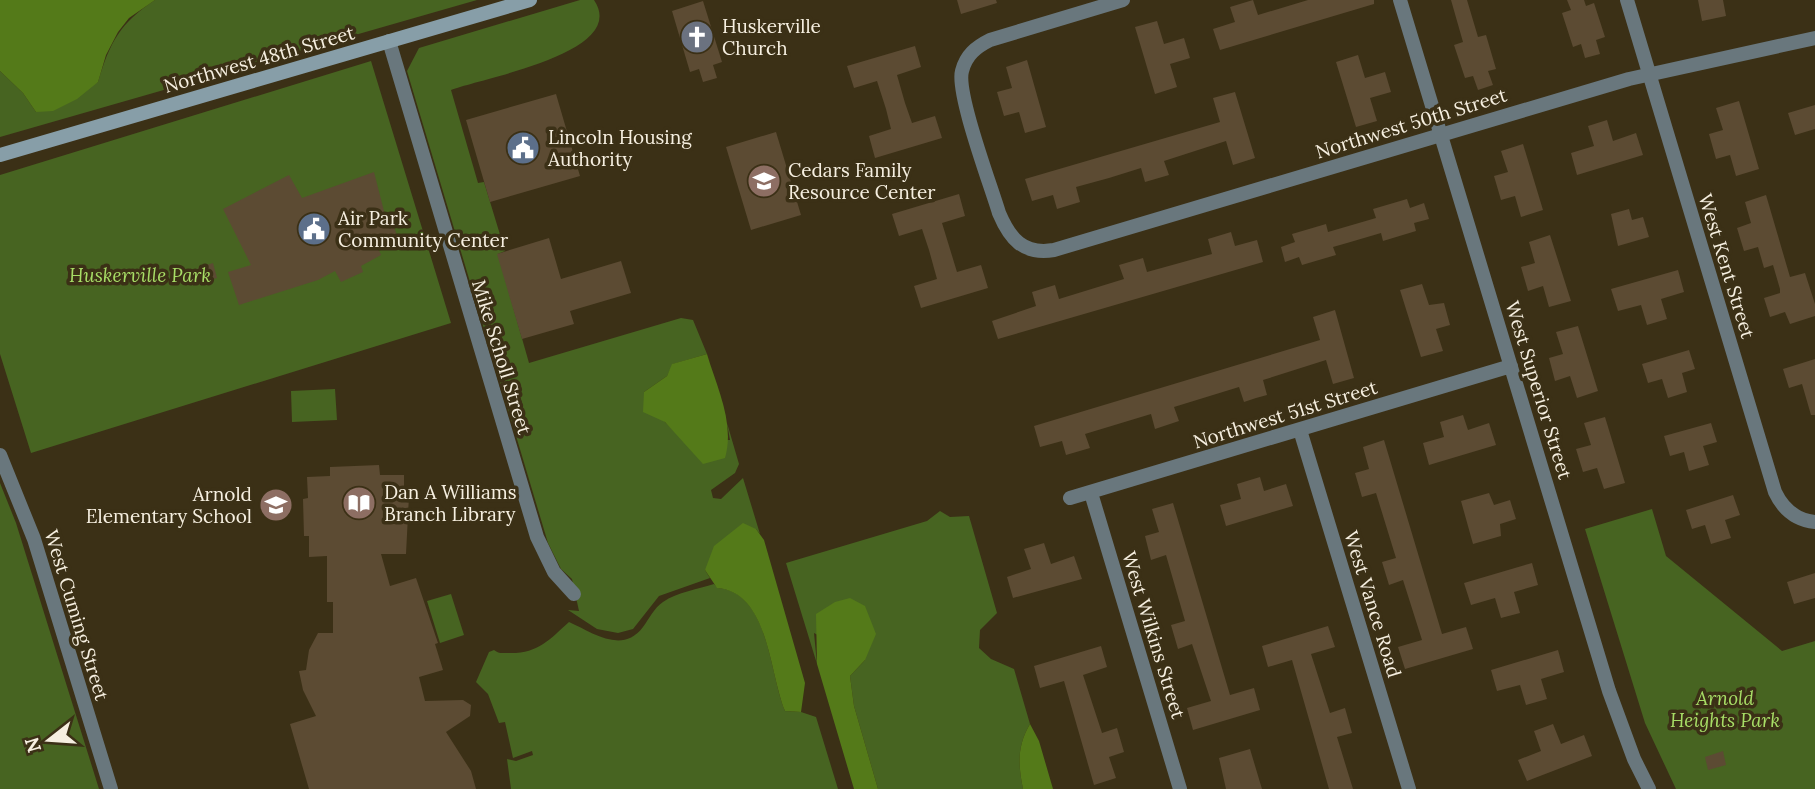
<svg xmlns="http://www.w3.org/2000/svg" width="1815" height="789" font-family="Lora,serif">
	<rect width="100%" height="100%" fill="#3b3016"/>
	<path fill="#476421" d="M155,0H477L0,137V71L23,93L36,112L98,82C110,42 120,23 155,0Z
		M580,0H594C630,53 481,78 451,90L478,183L484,182L505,251L498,254L529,363L681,318L693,320L707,354L673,364L667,376L644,392L665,422L684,440H730L727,423L739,464L735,473L711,490L713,498L721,499L743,478L760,534L756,529L705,570L710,578L659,596L633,629L618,633L597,629L568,610L579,611L572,579L561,569L548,543L407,71L419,48Z
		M371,61L451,323L31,453L0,354V175Z
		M335,389L337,420L292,422L291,391Z
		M0,483L16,523L99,789H0Z
		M1652,509L1666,556L1782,651L1815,641V789H1676L1645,723L1585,529Z
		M940,511L950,517L969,516L997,613L980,630L979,648L991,659L1014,669L1030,724C1017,746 1018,764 1023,789H878L854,706L850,676L865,660L814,633L817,664L786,563L927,521Z
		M714,584L718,588C769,592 769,673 785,711L801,712L816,717L838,789H511L507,759L516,761L533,755L532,751L513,758L505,722L499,723L488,694L476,682L489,652L494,650C499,654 501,653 508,653C538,654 549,640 569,622C592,632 622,655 643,627C649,619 654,608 663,602C677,592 699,589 714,584Z
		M451,594L464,635L440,643L427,601Z"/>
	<path fill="#547a19" d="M0,0H155L129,18L118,32L106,55L98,82L77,99L53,111L36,112L23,93L0,71Z
		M707,354C717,388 735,423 725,458L703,464L665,422L643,412L644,392L667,376L672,364Z
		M743,523L756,529L764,540L805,683L801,712L785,711C769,673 769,592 717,588L705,570L714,546Z
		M850,598L865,606L876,634L865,660L850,676L854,706L878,789H854L817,664L816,614L835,602Z
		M1030,724L1039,741L1053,789H1023C1018,764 1017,746 1030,724Z"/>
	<path fill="#5c4b33" d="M957,0H996L997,3L961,14Z
		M1253,0L1258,15L1308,0H1374V4L1220,50L1213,29L1235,22L1230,7Z
		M1451,0H1467L1478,37L1486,35L1496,69L1488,71L1493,85L1478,90L1473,76L1465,78L1454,45L1463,42Z
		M1567,0H1584L1586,6L1594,3L1605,37L1596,40L1600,54L1585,58L1581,44L1573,47L1562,13L1571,10Z
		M1698,0H1723L1726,16L1702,21Z
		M703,1L722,62L713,65L717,78L703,82L699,69L690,72L672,11Z
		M1157,21L1164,44L1184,38L1190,58L1170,64L1177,87L1155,94L1135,27Z
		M915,46L921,67L897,75L905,103L912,123L935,116L942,138L875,158L869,136L891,129L886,109L877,81L854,88L847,66Z
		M1358,55L1365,78L1385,72L1391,92L1370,98L1377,121L1356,127L1336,62Z
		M1027,60L1046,127L1025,133L1019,112L1004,116L997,92L1012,88L1006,67Z
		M1235,92L1255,158L1233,165L1226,141L1164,161L1169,175L1145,182L1141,168L1109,178L1076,187L1080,202L1057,209L1053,195L1032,201L1025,179L1220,122L1213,98Z
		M556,94L580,176L490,202L466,120Z
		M1739,101L1759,169L1736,176L1730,155L1716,159L1709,134L1723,130L1716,108Z
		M1815,105V129L1795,135L1788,113Z
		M1607,120L1613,141L1636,133L1643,155L1577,175L1571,153L1594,146L1588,126Z
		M776,132L801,215L751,230L726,147Z
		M1523,144L1543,210L1521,217L1515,196L1501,200L1494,176L1508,172L1501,151Z
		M374,172L386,219L391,217L398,239L378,248L381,255L361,266L363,272L341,282L335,271L318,280L239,305L228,272L251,265L223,209L289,175L302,198Z
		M959,194L965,216L942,223L957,272L981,265L988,288L921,308L914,286L937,279L929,250L922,229L899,236L892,214Z
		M1766,195L1790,277L1805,273L1815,304V316L1790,324L1785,312L1770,317L1764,298L1780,293V289L1773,265L1764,268L1758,247L1744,251L1737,228L1751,223L1745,202Z
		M1407,199L1410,208L1424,203L1429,219L1414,223L1416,231L1383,241L1381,233L1347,243L1333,247L1336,255L1302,265L1299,257L1285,262L1281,247L1295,242L1292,234L1326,224L1328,232L1376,218L1373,209Z
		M1629,209L1632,220L1643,217L1649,237L1618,246L1611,214Z
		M1231,232L1235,246L1257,240L1263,262L998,339L992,321L1036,306L1032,292L1055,285L1059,299L1124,279L1119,265L1143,258L1147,272L1212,254L1208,239Z
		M1550,235L1571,301L1549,307L1543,286L1528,291L1521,267L1535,263L1529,242Z
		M549,238L561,279L621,261L631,293L570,311L574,324L522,339L497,254Z
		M213,263L217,278L203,282L198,268Z
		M1678,270L1684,292L1661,299L1667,319L1647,325L1641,305L1618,311L1611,289Z
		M1422,284L1429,305L1444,303L1450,325L1436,329L1443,351L1421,357L1400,290Z
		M1335,310L1354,378L1333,384L1326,360L1263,380L1267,395L1256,398L1244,402L1239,387L1174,407L1179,421L1155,429L1151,414L1085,434L1090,448L1066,455L1062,441L1040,447L1034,426L1320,340L1313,317Z
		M1578,326L1598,391L1577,398L1570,376L1555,381L1549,358L1563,354L1556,332Z
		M1689,350L1695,369L1682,373L1687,392L1668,398L1662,379L1648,383L1642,364Z
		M1815,359V415H1811L1802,384L1789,388L1783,369Z
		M1463,415L1468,430L1489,423L1496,445L1429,465L1423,443L1444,437L1440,422Z
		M1605,417L1625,483L1604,489L1597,468L1583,472L1576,449L1591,445L1584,423Z
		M1711,423L1717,442L1703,446L1709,465L1689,471L1684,452L1670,456L1664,436Z
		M1384,440L1442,634L1466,627L1473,649L1405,669L1398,647L1422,640L1403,580L1389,585L1382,562L1396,558L1376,493L1362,497L1355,473L1369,469L1363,447Z
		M379,465L380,475H404V496H409L406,554H381L390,586L416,578L438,643L435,644L443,670L419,677L425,701L463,700L471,705L470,716L446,732L471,771L476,789H309L290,724L316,716L303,690L299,671L306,670L309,650L318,633H333V602H327V556L309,557V536H304L303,499L308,498L307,477L330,476V467Z
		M1260,477L1264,491L1286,484L1293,506L1226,526L1220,505L1241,499L1237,484Z
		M1489,493L1494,505L1510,500L1516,519L1500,524L1501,536L1473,544L1461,501Z
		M1733,495L1740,515L1725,520L1731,538L1711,544L1705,525L1692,529L1686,510Z
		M1173,503L1230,695L1254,688L1260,710L1193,730L1187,708L1211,701L1192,644L1178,649L1171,625L1185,621L1166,555L1151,560L1145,536L1159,532L1152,509Z
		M1044,543L1051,564L1074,556L1082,579L1013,598L1007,577L1031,569L1024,549Z
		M1532,563L1538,585L1514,592L1520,613L1501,618L1495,598L1471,605L1464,583Z
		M1815,573V598L1794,604L1787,582Z
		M1328,626L1335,647L1311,654L1330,713L1345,708L1352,733L1337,737L1353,789H1329L1292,660L1268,667L1262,646Z
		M1101,646L1107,667L1083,675L1102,733L1117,728L1124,752L1109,757L1116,778L1094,785L1064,681L1040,688L1034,666Z
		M1558,650L1564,672L1541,679L1547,699L1526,705L1520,685L1497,691L1491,670Z
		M1553,724L1561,744L1584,735L1592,756L1527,781L1518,760L1541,751L1534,731Z
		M1250,749L1262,789H1226L1219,758Z
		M1723,751L1726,765L1708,770L1705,757Z"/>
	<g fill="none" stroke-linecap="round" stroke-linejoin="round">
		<path stroke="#69777d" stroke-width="14" d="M1123,0L990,40C976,47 966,55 962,71C956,93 991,186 999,213C1010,239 1023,255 1054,250L1629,79L1815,38
			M1400,0L1609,691L1634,759L1649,789
			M1627,0L1775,492C1783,509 1795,520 1815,522
			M389,41L537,537L554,572L574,594
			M1300,430L1409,789
			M0,455L34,539L111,789
			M1091,493L1180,789
			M1070,498L1511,366"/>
		<path stroke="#879ea8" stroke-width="14" d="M0,155L530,0"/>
	</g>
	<defs>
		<symbol id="church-disc" viewBox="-11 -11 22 22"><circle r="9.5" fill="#6b7280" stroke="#3b3016"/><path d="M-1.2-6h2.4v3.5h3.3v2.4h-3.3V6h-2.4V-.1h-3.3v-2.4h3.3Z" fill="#fff"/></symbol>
		<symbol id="civic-disc" viewBox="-11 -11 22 22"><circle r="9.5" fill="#5c6f8a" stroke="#3b3016"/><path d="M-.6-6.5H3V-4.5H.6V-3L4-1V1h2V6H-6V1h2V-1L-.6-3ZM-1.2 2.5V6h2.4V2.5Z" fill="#fff"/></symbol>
		<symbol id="school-disc" viewBox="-11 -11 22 22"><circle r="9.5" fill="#8d6e63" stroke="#3b3016"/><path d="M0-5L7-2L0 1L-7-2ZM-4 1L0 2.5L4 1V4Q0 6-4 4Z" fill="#fff"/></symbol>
		<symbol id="library-disc" viewBox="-11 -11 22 22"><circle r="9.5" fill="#8d6e63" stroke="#3b3016"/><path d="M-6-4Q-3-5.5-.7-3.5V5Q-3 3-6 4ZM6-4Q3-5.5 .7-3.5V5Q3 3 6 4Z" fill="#fff"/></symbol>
	</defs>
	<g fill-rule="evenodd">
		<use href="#church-disc" x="678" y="18" width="38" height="38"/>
		<use href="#civic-disc" x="504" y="129" width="38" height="38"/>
		<use href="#school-disc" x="745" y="162" width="38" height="38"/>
		<use href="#civic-disc" x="295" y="210" width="38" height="38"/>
		<use href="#library-disc" x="340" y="484" width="38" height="38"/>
		<use href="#school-disc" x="257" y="486" width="38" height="38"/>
	</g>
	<g text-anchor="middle" stroke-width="7" stroke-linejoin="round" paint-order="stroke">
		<g font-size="19" fill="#f6efe0" stroke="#3b3016" text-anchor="start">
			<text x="722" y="33">Huskerville<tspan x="722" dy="22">Church</tspan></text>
			<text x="548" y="144">Lincoln Housing<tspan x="548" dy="22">Authority</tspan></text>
			<text x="788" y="177">Cedars Family<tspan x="788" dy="22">Resource Center</tspan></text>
			<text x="338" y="225">Air Park<tspan x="338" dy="22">Community Center</tspan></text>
			<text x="384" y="499">Dan A Williams<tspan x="384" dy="22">Branch Library</tspan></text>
			<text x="252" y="501" text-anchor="end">Arnold<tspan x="252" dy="22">Elementary School</tspan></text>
		</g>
		<g font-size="19" fill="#f6efe0" stroke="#3b3016">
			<text transform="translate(259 59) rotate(-16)" y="7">Northwest 48th Street</text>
			<text transform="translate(1411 123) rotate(-17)" y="7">Northwest 50th Street</text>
			<text transform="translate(1727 266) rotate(73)" y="7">West Kent Street</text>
			<text transform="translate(502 357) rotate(73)" y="7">Mike Scholl Street</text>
			<text transform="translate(1539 390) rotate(73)" y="7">West Superior Street</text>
			<text transform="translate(1285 414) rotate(-17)" y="7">Northwest 51st Street</text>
			<text transform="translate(1373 604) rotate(73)" y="7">West Vance Road</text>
			<text transform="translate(77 615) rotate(73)" y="7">West Cuming Street</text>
			<text transform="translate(1154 635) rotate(73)" y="7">West Wilkins Street</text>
		</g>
		<g font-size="19" font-style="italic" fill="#a7dd66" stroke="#3b3016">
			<text x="140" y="282">Huskerville Park</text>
			<text x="1725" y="705">Arnold<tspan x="1725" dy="22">Heights Park</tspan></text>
		</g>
	</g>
	<g transform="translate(49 740) rotate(253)" stroke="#3b3016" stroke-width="5" paint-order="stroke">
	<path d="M0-5L12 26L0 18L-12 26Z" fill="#f6efe0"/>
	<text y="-10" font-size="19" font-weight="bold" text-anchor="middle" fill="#f6efe0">N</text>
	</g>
</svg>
